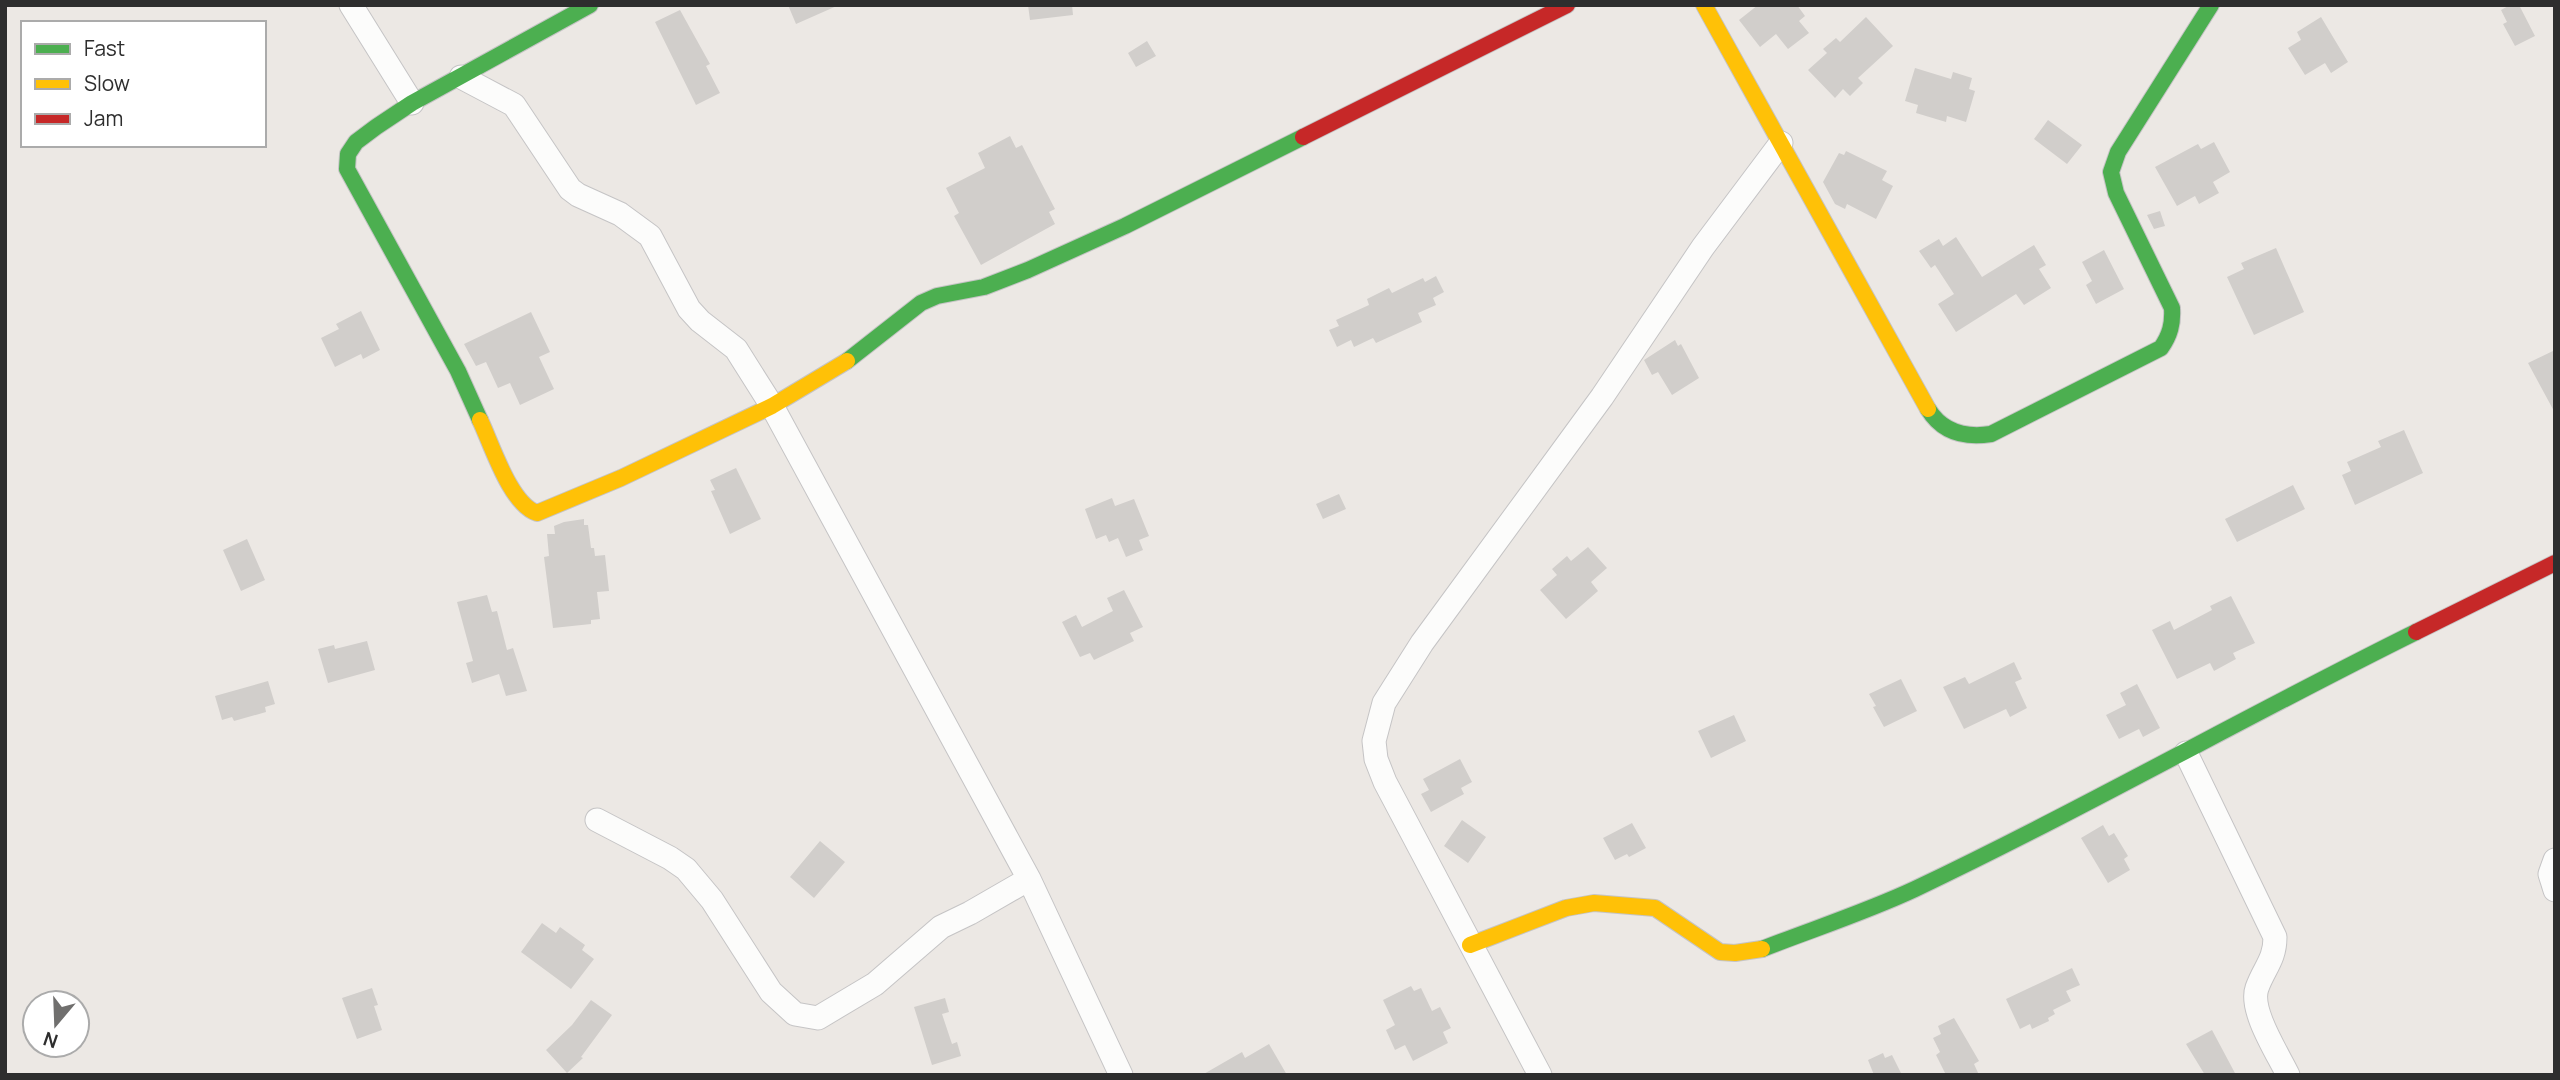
<svg xmlns="http://www.w3.org/2000/svg" width="2560" height="1080" font-family="Manrope,sans-serif">
	<rect width="100%" height="100%" fill="#ece8e4"/>
	<path fill="#d1cecb" d="M788,5H839L796,24Z
		M1028,5H1072L1073,15L1030,20Z
		M1758,5H1797L1805,16L1799,21L1809,33L1788,49L1776,34L1760,47L1739,20Z
		M2510,5H2519L2535,36L2515,46L2503,24L2507,22L2501,10Z
		M680,10L710,64L706,66L720,93L696,105L655,22Z
		M1866,17L1893,46L1858,78L1863,83L1850,96L1843,89L1835,98L1808,70L1827,53L1823,49L1836,38L1840,42Z
		M2321,17L2348,62L2331,73L2325,63L2305,75L2288,48L2301,40L2297,32Z
		M1147,41L1156,56L1136,67L1128,53Z
		M1915,68L1951,79L1953,72L1972,78L1969,89L1975,91L1966,122L1947,116L1946,122L1916,113L1918,105L1905,101Z
		M2048,120L2082,145L2067,164L2034,139Z
		M1010,136L1016,148L1022,145L1043,186L1055,209L1049,212L1055,224L981,265L954,216L959,213L946,188L985,168L978,153Z
		M2214,142L2230,172L2213,182L2219,193L2199,204L2195,196L2177,206L2155,167L2198,144L2201,149Z
		M1846,151L1887,171L1882,180L1893,186L1876,219L1847,204L1845,209L1835,204L1823,182L1839,153L1844,155Z
		M2160,211L2165,226L2154,229L2147,215Z
		M1956,237L1982,277L2034,245L2046,265L2039,269L2051,288L2024,305L2016,294L1956,332L1938,304L1954,294L1935,265L1931,268L1919,251L1939,239L1943,246Z
		M2276,248L2304,312L2254,335L2227,277L2244,269L2241,263Z
		M2104,250L2124,289L2096,304L2086,285L2092,281L2082,262Z
		M1436,276L1444,292L1433,298L1436,305L1418,313L1422,322L1376,343L1373,338L1354,347L1351,340L1337,347L1329,330L1339,326L1336,320L1369,305L1367,299L1389,288L1392,293L1423,278L1425,282Z
		M361,311L380,350L363,359L361,354L335,367L321,338L339,329L336,324Z
		M531,312L550,352L539,357L554,389L520,405L510,383L498,388L486,362L476,366L464,344Z
		M1675,340L1678,346L1681,344L1699,378L1672,395L1658,372L1652,375L1644,360Z
		M2555,350V413L2528,363Z
		M2404,430L2423,473L2355,505L2342,475L2351,471L2347,462L2381,447L2378,441Z
		M736,468L761,519L730,534L711,491L715,490L710,480Z
		M2293,485L2305,509L2237,542L2225,519Z
		M1339,494L1346,509L1323,519L1316,504Z
		M1112,498L1115,506L1134,499L1149,536L1139,540L1143,550L1126,557L1118,538L1109,542L1106,535L1096,539L1085,509Z
		M584,519V525H588L591,548H594L595,556L605,555L609,591L597,592L600,619L591,620V624L553,628L544,557L549,556L547,534H555L554,526L564,522Z
		M247,539L265,580L241,591L223,550Z
		M1588,547L1607,568L1591,582L1598,591L1566,619L1540,590L1557,575L1552,569L1567,556L1571,561Z
		M1124,590L1143,627L1130,633L1134,641L1094,660L1090,653L1080,657L1062,622L1076,615L1082,627L1113,611L1107,598Z
		M487,595L492,612L497,611L507,650L513,648L527,691L506,696L499,674L472,683L466,663L473,661L457,602Z
		M2231,596L2255,643L2233,653L2236,659L2214,671L2210,663L2177,679L2152,630L2170,621L2174,630L2212,610L2210,606Z
		M367,641L375,670L328,683L318,649L334,645L335,649Z
		M2014,662L2022,679L2015,682L2027,708L2010,717L2006,709L1964,729L1943,687L1965,677L1969,684Z
		M1901,679L1917,711L1884,727L1873,707L1876,706L1869,694Z
		M268,681L275,704L265,707L266,712L234,721L232,717L222,720L215,696Z
		M2137,684L2160,728L2143,737L2139,729L2119,739L2106,715L2126,705L2120,693Z
		M1734,715L1746,741L1711,758L1698,731Z
		M1460,759L1472,782L1461,788L1464,794L1431,812L1421,794L1429,790L1423,779Z
		M1462,820L1486,837L1468,863L1444,846Z
		M1632,823L1646,848L1629,857L1627,854L1615,860L1603,838Z
		M2103,825L2109,836L2114,833L2128,856L2124,859L2130,870L2108,883L2081,838Z
		M820,841L845,862L814,898L790,877Z
		M542,923L556,933L560,927L585,945L582,950L594,959L571,989L521,952Z
		M2072,968L2080,985L2066,991L2071,1001L2053,1010L2055,1014L2048,1018L2049,1021L2032,1029L2030,1024L2020,1029L2006,999Z
		M1411,986L1414,991L1421,988L1432,1011L1440,1007L1451,1028L1443,1032L1448,1043L1413,1061L1405,1045L1395,1050L1386,1030L1395,1025L1383,1000Z
		M372,988L378,1005L374,1006L382,1030L357,1039L342,998Z
		M945,998L949,1012L942,1014L952,1044L957,1042L961,1056L932,1065L914,1007Z
		M591,1000L612,1015L581,1057L583,1058L567,1073L546,1050L572,1025Z
		M1954,1018L1979,1061L1974,1064L1979,1075H1946L1936,1055L1940,1052L1933,1038L1941,1034L1938,1026Z
		M2212,1030L2236,1075H2205L2186,1044Z
		M1269,1044L1287,1075H1202L1242,1052L1245,1058Z
		M1883,1053L1885,1058L1892,1055L1902,1075H1874L1868,1060Z"/>
	<g fill="none" stroke-linecap="round" stroke-linejoin="round">
		<defs>
			<path id="street" d="M351,5L412,103
				M461,77L514,105L570,189L578,195L620,214L650,236L689,309L700,321L736,349L772,406L1029,879L1121,1075
				M2186,753L2275,937C2275,960 2264,968 2257,988C2249,1010 2278,1054 2288,1075
				M597,820L670,858L686,869L712,900L771,992L795,1014L818,1018L875,984L941,927L970,913L1029,879
				M2555,860L2550,874L2555,890
				M1540,1075L1385,782L1376,759L1374,741L1384,703L1422,643L1602,397L1703,247L1781,143"/>
			<path id="fast" d="M847,361L921,303L937,296L984,287L1028,270L1125,226L1303,137
				M1928,409C1942,432 1965,438 1991,434L2161,348C2170,335 2173,324 2172,308L2116,193L2111,172L2118,152L2211,5
				M480,420L458,371L347,169L348,154L356,142L376,127L412,103L590,5
				M1762,949C1813,929 1866,912 1915,889C2085,808 2248,715 2416,632"/>
			<path id="slow" d="M1704,5L1928,409
				M480,420C492,445 510,504 537,513L621,478L772,406L847,361
				M1470,945L1566,908L1594,903L1655,908L1720,952L1735,953L1762,949"/>
			<path id="jam" d="M1303,137L1567,5
				M2416,632L2555,563"/>
		</defs>
		<use href="#street" stroke="#c5c4c5" stroke-width="25"/>
		<use href="#fast" stroke="#c5c4c5" stroke-width="18"/>
		<use href="#slow" stroke="#c5c4c5" stroke-width="18"/>
		<use href="#jam" stroke="#c5c4c5" stroke-width="18"/>
		<use href="#street" stroke="#fcfcfb" stroke-width="23"/>
		<use href="#fast" stroke="#4caf50" stroke-width="16"/>
		<use href="#slow" stroke="#ffc107" stroke-width="16"/>
		<use href="#jam" stroke="#c62828" stroke-width="16"/>
	</g>
	<rect width="2560" height="1080" fill="none" stroke="#2e2e2e" stroke-width="14"/>
	<rect x="21" y="21" width="245" height="126" fill="#ffffff" stroke="#ababab" stroke-width="2"/>
	<rect x="35" y="44" width="35" height="10" fill="#4caf50" stroke="#ababab" stroke-width="2"/>
	<text x="84" y="56" font-size="21" fill="#2e2e2e">Fast</text>
	<rect x="35" y="79" width="35" height="10" fill="#ffc107" stroke="#ababab" stroke-width="2"/>
	<text x="84" y="91" font-size="21" fill="#2e2e2e">Slow</text>
	<rect x="35" y="114" width="35" height="10" fill="#c62828" stroke="#ababab" stroke-width="2"/>
	<text x="84" y="126" font-size="21" fill="#2e2e2e">Jam</text>
	<g transform="translate(56 1024) rotate(199)"><circle r="33" fill="#ffffff" stroke="#ababab" stroke-width="2"/>
	<path d="M0-5L12 26L0 18L-12 26Z" fill="#706f6e"/>
	<text y="-10" font-size="19" font-weight="bold" text-anchor="middle" fill="#2e2e2e">N</text>
	</g>
</svg>
